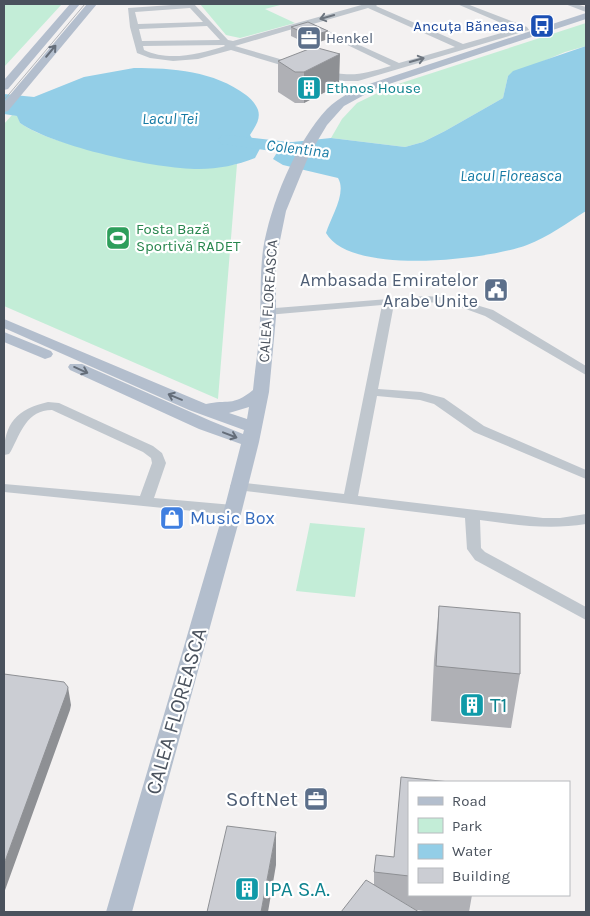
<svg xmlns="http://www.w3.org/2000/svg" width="590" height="916" font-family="Karla,sans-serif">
	<rect width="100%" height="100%" fill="#f3f1f1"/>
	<path fill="#c3edd7" d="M4,4H62L4,67Z
		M200,4H284L265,9L295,23L240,38L226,35Z
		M586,23V46L565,52L508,76L503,98L445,131L423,142L405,147L331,138L342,119L357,103L392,86Z
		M12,115L18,116L20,123C42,138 67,143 92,150C139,162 189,173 237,164L218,399L4,306V124Z
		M310,523L365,528L355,597L296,591Z"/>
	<path fill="#93cee7" d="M586,46V211C567,223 548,237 527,245C487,260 350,276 326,233C331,217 347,193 338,178L283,165L273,159L283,143L331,138L405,147L423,142L445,131L503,98L508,76L513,71Z
		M134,68C173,68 214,71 246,95C250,98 256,104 258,110C261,119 255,127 250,135L253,140L264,141L255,158C237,165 219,169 199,169C156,169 55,147 20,123L17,116L4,114V94L34,97L84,77Z"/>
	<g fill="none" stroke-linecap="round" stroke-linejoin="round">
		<path fill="#93cee7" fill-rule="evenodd" d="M227,135L315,145L322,147L324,151L322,155L315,157L221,144L218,140L221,136Z"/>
		<path fill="#c0c7ce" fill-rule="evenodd" d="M186,4H194L228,40L233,41L365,4H378L376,6L463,44L515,29L457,4H467L527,27L529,30L358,81H342L318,73L322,70C352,78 362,74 391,66L306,25L235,46L297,64V68L294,69L231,50L198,59L173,61L150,58L137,53L130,27L128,8ZM190,8L203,22L138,24L135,12ZM368,8L455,47L399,63L313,24ZM207,26L220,40L142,41L139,29ZM224,45L225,46C199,54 169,62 144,50L143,46Z
			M565,4H576L586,7V12Z
			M426,296L453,298L493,310L586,366V375L485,316L452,304L426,302L394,304L378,389L421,392L444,398L484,426L586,470V479L474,432L434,404L420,400L377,396L358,496L543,518H560L586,514V524C549,530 517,525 480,520L481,548L485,552L586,607V620L475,560L467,549L465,518L237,490L232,489L230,486L232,483L237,482L344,494L382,305L267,315L263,313L261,311L263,309Z
			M48,402L59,403L153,446L162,453L166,463L154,498L233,505L238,507L240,510L238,513L233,515L4,492V484L140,496L152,463L151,458L143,452L52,410C27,410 21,432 11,451L9,454L4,455C4,423 17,409 48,402Z"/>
		<path fill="#b3becd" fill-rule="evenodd" d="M70,4H80L8,89L4,90V80Z
			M87,4H97L8,111L4,112V102Z
			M586,13V19L377,88L344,106L327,125L309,155L286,211L276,260V317L269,392L259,442L242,510L132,912H106L224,510L241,444L199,429L70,370L68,367L70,364H82L211,421L243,434L244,430L189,410L4,328V319L206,404C228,399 232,407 253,390C255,367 260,342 260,318C261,296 260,273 263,250C270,205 296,142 327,109C339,97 354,90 369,84ZM249,407L247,419L229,413Z
			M4,332L51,351L53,354L51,357L45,359L4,342Z"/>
		<path stroke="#b3b6bb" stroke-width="1" d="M4,100L85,4"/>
	</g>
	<path fill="#afb0b5" d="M291,27L328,39L310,45L291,36Z
		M278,61L339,85L304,103H295L278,92Z
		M439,606L520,674L511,728L431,721L434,660Z
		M409,782V895H472L469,912H431L416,910L374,885V872L394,857Z"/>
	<path fill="#8e9094" d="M328,31V39L310,45V36Z
		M340,54L339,85L304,103V72Z
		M68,687L71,705L70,710L4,893V864Z
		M276,832V865L268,912H261Z"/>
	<path fill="#cbcdd3" stroke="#8e9094" d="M308,22L328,31L310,36L291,27Z
		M314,47L340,54L304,72H295L278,61Z
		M439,606L520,613V674L436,666Z
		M4,674L64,682L68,687L67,692L4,864Z
		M401,777L450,782H409V876L374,872L376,855L394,857Z
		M227,826L276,832L261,912H207Z
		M366,880L419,912H341Z"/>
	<defs><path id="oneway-shaft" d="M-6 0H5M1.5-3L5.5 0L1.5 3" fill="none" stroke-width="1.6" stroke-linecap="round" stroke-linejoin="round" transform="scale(1.25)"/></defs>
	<g stroke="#6d757f">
		<use href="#oneway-shaft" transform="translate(327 17) rotate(164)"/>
		<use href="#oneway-shaft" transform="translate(417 60) rotate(-16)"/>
	</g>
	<g stroke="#646d79">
		<use href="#oneway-shaft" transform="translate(51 51) rotate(-50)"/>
		<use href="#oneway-shaft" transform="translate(81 370) rotate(24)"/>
		<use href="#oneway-shaft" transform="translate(175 397) rotate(-157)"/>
		<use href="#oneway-shaft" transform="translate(230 435) rotate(21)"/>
	</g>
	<defs>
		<symbol id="bus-square" viewBox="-11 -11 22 22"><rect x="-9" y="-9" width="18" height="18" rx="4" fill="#1a4fb4" stroke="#fff"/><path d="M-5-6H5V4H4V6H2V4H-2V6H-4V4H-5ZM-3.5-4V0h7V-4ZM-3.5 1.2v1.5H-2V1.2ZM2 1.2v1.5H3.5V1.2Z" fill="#fff"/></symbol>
		<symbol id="office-square" viewBox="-11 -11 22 22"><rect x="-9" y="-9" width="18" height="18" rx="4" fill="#5c6f8a" stroke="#fff"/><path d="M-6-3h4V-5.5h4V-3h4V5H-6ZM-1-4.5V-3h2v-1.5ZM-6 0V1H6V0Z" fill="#fff"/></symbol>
		<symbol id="building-square" viewBox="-11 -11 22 22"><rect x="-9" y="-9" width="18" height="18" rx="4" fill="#0f9aa8" stroke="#fff"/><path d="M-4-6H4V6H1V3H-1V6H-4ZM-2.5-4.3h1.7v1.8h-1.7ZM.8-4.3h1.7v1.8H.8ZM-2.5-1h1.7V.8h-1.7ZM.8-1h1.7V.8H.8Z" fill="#fff"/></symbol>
		<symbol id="stadium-square" viewBox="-11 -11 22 22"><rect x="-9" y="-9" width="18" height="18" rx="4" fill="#2e9e5b" stroke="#fff"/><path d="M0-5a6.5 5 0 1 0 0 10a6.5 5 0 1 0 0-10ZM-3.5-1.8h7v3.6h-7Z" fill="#fff"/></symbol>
		<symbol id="civic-square" viewBox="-11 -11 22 22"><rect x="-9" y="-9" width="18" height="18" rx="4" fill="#5c6f8a" stroke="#fff"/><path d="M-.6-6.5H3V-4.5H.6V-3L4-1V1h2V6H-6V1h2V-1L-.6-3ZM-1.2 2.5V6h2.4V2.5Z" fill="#fff"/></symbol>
		<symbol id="shop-square" viewBox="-11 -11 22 22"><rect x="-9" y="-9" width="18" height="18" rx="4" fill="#3f7fe0" stroke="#fff"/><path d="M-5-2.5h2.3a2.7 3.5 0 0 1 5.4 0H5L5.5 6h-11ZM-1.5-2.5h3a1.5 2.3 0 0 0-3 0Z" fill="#fff"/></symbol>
	</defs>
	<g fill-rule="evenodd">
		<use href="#bus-square" x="528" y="12" width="28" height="28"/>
		<use href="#office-square" x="295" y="24" width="28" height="28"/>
		<use href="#building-square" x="295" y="74" width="28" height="28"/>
		<use href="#stadium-square" x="104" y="224" width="28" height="28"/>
		<use href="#civic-square" x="482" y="276" width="28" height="28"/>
		<use href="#shop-square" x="158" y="504" width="28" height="28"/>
		<use href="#building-square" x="458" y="691" width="28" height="28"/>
		<use href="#office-square" x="302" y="785" width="28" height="28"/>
		<use href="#building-square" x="233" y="875" width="28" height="28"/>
	</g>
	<g text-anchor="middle" stroke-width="4.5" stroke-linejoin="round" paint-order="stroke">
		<g font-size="15" fill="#164399" stroke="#fff" text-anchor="end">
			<text x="524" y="31">Ancuța Băneasa</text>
		</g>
		<g font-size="15" fill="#4e5e75" stroke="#fff" text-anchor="start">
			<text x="326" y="43">Henkel</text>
		</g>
		<g font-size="15" fill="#0d838f" stroke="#fff" text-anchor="start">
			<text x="326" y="93">Ethnos House</text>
		</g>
		<g font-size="15" fill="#27864d" stroke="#fff" text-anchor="start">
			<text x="136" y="234">Fosta Bază<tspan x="136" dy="17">Sportivă RADET</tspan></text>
		</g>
		<g font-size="15" fill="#4a525d" stroke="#fff">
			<text transform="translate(268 301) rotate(-86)" y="5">CALEA FLOREASCA</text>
		</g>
		<g font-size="16" font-style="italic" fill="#167aa4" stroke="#fff">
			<text x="170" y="124">Lacul Tei</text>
			<text transform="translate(298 148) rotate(7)" y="6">Colentina</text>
			<text x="511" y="181">Lacul Floreasca</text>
		</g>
		<g font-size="18" fill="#4e5e75" stroke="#fff" text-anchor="end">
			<text x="478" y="286">Ambasada Emiratelor<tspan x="478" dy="21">Arabe Unite</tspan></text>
		</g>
		<g font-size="18" fill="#366cbe" stroke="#fff" text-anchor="start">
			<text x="190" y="524">Music Box</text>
		</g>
		<g font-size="21" fill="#0d838f" stroke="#fff" text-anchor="start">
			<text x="490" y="712">T1</text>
			<text x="264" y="896">IPA S.A.</text>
		</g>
		<g font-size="21" fill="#4a525d" stroke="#fff">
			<text transform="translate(176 711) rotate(-74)" y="7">CALEA FLOREASCA</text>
		</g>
		<g font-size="21" fill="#4e5e75" stroke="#fff" text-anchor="end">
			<text x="298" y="806">SoftNet</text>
		</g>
	</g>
	<rect width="590" height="916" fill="none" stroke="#4a525d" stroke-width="10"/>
	<rect x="408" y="781" width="162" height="115" fill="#ffffff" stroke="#b7babe"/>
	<rect x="418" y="797" width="25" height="8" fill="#b3becd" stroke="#b7babe"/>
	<text x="452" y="806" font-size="15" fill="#4a525d">Road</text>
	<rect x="418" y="818" width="25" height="15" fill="#c3edd7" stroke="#b7babe"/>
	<text x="452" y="831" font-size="15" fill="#4a525d">Park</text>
	<rect x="418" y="844" width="25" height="15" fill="#93cee7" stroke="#b7babe"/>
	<text x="452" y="856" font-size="15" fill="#4a525d">Water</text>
	<rect x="418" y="868" width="25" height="15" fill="#cbcdd3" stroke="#b7babe"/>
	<text x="452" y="881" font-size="15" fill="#4a525d">Building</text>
</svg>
